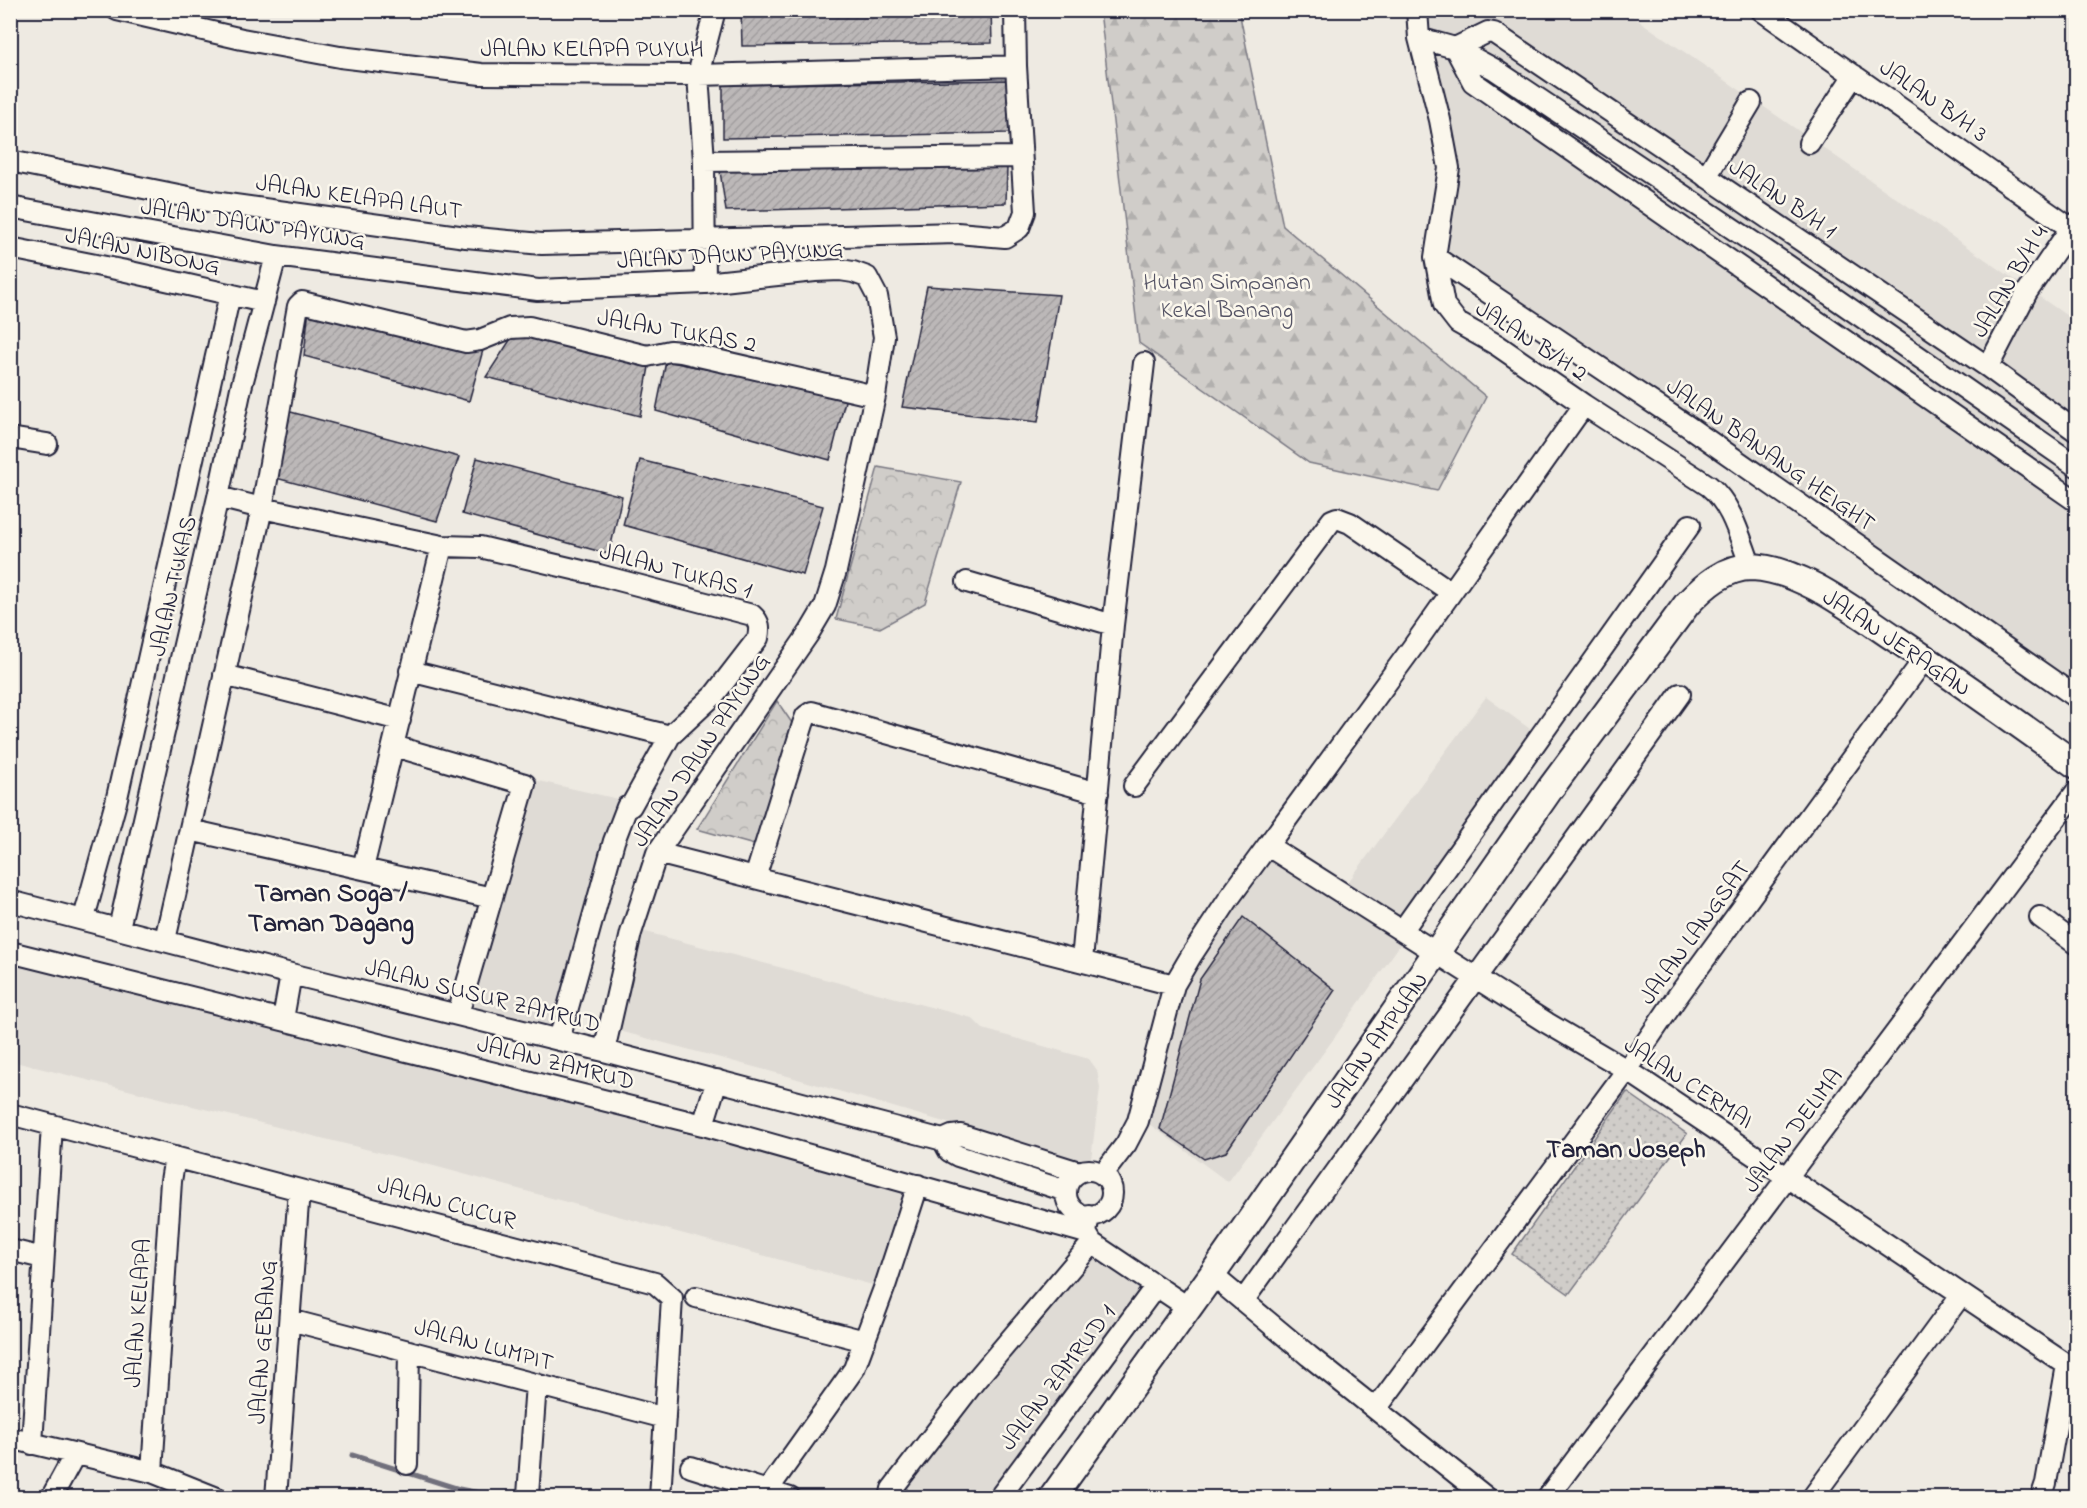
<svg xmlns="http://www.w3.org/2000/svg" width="2087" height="1508" font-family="'Indie Flower',sans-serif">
	<defs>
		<pattern id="grass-dots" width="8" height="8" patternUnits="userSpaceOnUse" patternTransform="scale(1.5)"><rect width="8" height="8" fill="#d0cdc9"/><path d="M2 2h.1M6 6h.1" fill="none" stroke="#b2b0ae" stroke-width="1.8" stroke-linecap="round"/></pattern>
		<pattern id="forest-firs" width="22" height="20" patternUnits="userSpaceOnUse" patternTransform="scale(1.5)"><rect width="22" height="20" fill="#d0cdc9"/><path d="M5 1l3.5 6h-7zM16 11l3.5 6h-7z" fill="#b2b0ae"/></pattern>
		<pattern id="park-crowns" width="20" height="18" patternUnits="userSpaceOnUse" patternTransform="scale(1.5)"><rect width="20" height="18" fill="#d0cdc9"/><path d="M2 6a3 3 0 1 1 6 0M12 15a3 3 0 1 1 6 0" fill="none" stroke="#b2b0ae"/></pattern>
		<pattern id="building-hatch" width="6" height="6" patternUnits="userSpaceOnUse" patternTransform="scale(1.5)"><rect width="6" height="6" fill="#bcb8b8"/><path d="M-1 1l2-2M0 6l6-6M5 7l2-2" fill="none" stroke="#a19e9f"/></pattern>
	</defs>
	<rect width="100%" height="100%" fill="#eeeae2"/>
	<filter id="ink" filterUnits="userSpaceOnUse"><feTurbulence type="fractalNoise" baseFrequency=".0167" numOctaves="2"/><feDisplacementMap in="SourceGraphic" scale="12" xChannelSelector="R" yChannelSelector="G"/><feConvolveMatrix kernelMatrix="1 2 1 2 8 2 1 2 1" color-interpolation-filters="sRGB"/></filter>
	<g filter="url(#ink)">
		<path fill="#dfdbd5" d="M1411,11H1625L2076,322V709L1429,260L1442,166Z
			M1486,697L1545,740L1332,1041L1228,1182L1145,1121L1181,987L1269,854L1337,897Z
			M521,777L627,801L568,1031L454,1002Z
			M623,926L972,1018L983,1029L1089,1059L1097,1070L1100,1088L1091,1159L1077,1161L784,1075L601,1026Z
			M10,954L926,1180L891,1290L434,1166L11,1061Z
			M1101,1236L1166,1281L1007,1497L882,1498L1082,1245Z"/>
		<path fill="url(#grass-dots)" stroke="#797882" stroke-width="1.5" d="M1627,1092L1687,1134L1569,1294L1512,1254Z"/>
		<path fill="url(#forest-firs)" stroke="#797882" stroke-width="1.5" d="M1100,11H1239L1283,226L1486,397L1437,491L1309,463L1139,343Z"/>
		<path fill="url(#park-crowns)" stroke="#797882" stroke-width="1.5" d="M878,467L961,482L925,603L880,628L836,619Z
			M777,701L794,726L758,846L697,829Z"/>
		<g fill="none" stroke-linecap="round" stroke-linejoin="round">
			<path stroke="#716f7c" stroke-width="5" d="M352,1455L459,1489L505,1498"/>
		</g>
		<path fill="url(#building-hatch)" stroke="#22223b" stroke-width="1.5" d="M741,10H991L992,43L742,46Z
			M1007,80L1009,133L723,138V85Z
			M1007,167L1006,203L726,211L720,171Z
			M927,286L1059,295L1038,422L902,407Z
			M309,307L483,350L469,401L304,356Z
			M514,334L649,367L640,416L486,377Z
			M666,361L846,397L830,460L656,411Z
			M287,411L459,457L437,521L276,478Z
			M477,458L622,496L609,554L462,514Z
			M640,460L823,506L803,575L623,525Z
			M1243,917L1335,990L1226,1152L1204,1159L1160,1129L1200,979Z"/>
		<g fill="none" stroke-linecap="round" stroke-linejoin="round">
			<defs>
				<path id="minor" d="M117,10L242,39L340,57L481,74L698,75L1016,66L1015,10
					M1417,10L1419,38L1440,120L1449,168L1435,257L1444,305L1458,323L1497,345L1584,405L1709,486C1733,506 1740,539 1751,567
					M1761,10L2076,232
					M1419,38L1455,48L1494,69L1787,265L2076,466
					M1455,48L1473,82L2076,501
					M1455,48L1488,32L1494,33L1988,367L2076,431
					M1809,143L1854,75
					M10,161L213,202L466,237L542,244L957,233L1005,237L1019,228L1025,212L1016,66
					M704,161L1020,157
					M1706,177L1751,102
					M10,207L276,256L538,290L705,283L815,271L840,270L853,272L867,277L877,296L884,337L875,396L836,571L825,606L809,633L657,853L631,933L604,1051
					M10,248L126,271L264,302
					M1435,257L1686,425L2076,697
					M705,283L704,161L698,75L715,10
					M1988,367L2027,292L2071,228L2076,223
					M10,438L47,444
					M218,497L262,508L442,546L480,547L599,575L752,615C760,622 760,628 758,638L714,695L670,736L631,806L627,807L614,841L559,1040
					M967,582L1113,625
					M410,671L670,736
					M224,675L400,720
					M394,746L525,784L458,1014
					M1134,786L1332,520L1337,518L1350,523L1451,592
					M190,830L492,898
					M1268,846L1547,1023L1627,1070L2076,1371
					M657,853L1174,985
					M363,868L442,546
					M755,878L803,724L806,716L812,712L1098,793
					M10,901L291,974L604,1051L943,1140
					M2040,917L2076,944
					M84,918L116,802L230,294
					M119,928L218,497L241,388L276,256
					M1402,931L1690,525
					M165,940L262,508L298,306L302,302L466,342L480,340L510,328L529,327L647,356L670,351L681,352L875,396
					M10,952L703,1125L1086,1233
					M1082,961L1113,625L1144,363
					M283,1019L291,974
					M10,1114L655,1283L672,1298L660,1498
					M703,1125L717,1080
					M943,1140L952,1136L961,1135L1079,1172
					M943,1140L949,1151L958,1156L1066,1191
					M1066 1193a23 23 0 1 1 46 0a23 23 0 1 1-46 0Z
					M1103,1174L1126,1144L1138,1121L1174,985L1191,956L1230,897L1412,648L1584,405
					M1089,1215L1086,1233L1092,1243L1189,1308
					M10,1250L43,1258
					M1212,1275L1309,1356L1487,1498
					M696,1297L865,1341
					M1243,1301L1680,694
					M290,1320L665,1418
					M1376,1409L1627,1070L1677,997L1925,658
					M10,1438L152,1472L217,1498
					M32,1444L52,1125
					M407,1464L409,1351
					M691,1467L790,1498
					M152,1472L171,1181L175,1157
					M767,1491L854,1369L886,1283L918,1185
					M528,1495L536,1384
					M51,1498L75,1454
					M276,1498L299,1190
					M890,1498L892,1489L975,1381L1092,1243
					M999,1498L1156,1286
					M1547,1498L2076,792
					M1812,1498L1961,1295
					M2041,1498L2046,1483L2067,1365"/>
				<path id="major" d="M1052,1498L1212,1275L1550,789L1687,604C1704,586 1725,567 1752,567C1801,569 1854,611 1893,637C1955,678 2016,722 2076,765"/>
			</defs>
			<use href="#minor" stroke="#22223b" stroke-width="24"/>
			<use href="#major" stroke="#22223b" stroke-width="30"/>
			<use href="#minor" stroke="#fbf7ec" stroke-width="20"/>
			<use href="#major" stroke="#fbf7ec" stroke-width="26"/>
		</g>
	</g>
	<g text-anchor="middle" stroke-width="5" stroke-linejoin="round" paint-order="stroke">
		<g font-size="24" fill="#22223b" stroke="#fbf7ec">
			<text x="592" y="56">JALAN KELAPA PUYUH</text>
			<text transform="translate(1934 100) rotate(35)" y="8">JALAN B/H 3</text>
			<text transform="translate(359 196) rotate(8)" y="8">JALAN KELAPA LAUT</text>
			<text transform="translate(1783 198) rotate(34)" y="8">JALAN B/H 1</text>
			<text transform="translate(253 223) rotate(9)" y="8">JALAN DAUN PAYUNG</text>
			<text transform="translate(143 250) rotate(12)" y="8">JALAN NIBONG</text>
			<text transform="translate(730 254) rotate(-3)" y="8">JALAN DAUN PAYUNG</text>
			<text transform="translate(2009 281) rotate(-59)" y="8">JALAN B/H 4</text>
			<text transform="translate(677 330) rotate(10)" y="8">JALAN TUKAS 2</text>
			<text transform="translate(1532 340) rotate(33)" y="8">JALAN B/H 2</text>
			<text transform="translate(1771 454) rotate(35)" y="8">JALAN BANANG HEIGHT</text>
			<text transform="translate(676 570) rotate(15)" y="8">JALAN TUKAS 1</text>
			<text transform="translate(172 586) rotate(-77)" y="8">JALAN TUKAS</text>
			<text transform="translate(1897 642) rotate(34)" y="8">JALAN JERAGAN</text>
			<text transform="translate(700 750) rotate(-56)" y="8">JALAN DAUN PAYUNG</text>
			<text transform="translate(1694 932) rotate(-54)" y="8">JALAN LANGSAT</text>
			<text transform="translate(483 995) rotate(14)" y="8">JALAN SUSUR ZAMRUD</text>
			<text transform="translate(1376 1040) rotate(-55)" y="8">JALAN AMPUAN</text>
			<text transform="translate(556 1062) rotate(14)" y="8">JALAN ZAMRUD</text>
			<text transform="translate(1689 1082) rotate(33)" y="8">JALAN CERMAI</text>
			<text transform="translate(1792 1130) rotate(-53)" y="8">JALAN DELIMA</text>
			<text transform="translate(447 1202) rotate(15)" y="8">JALAN CUCUR</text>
			<text transform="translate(137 1313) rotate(-86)" y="8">JALAN KELAPA</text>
			<text transform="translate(262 1342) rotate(-86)" y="8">JALAN GEBANG</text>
			<text transform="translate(484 1344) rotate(15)" y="8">JALAN LUMPIT</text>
			<text transform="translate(1057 1377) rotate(-53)" y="8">JALAN ZAMRUD 1</text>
		</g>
		<g font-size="24" fill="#565566" stroke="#fbf7ec">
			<text x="1227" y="289">Hutan Simpanan<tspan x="1227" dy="28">Kekal Banang</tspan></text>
		</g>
		<g font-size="26" font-weight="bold" fill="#22223b" stroke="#fbf7ec">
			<text x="331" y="901">Taman Soga /<tspan x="331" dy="30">Taman Dagang</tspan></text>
			<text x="1626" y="1157">Taman Joseph</text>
		</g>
	</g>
	<rect width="2087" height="1508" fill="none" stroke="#fbf7ec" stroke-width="36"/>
	<rect x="18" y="18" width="2051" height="1472" fill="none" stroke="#22223b" stroke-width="2" filter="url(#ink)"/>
</svg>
